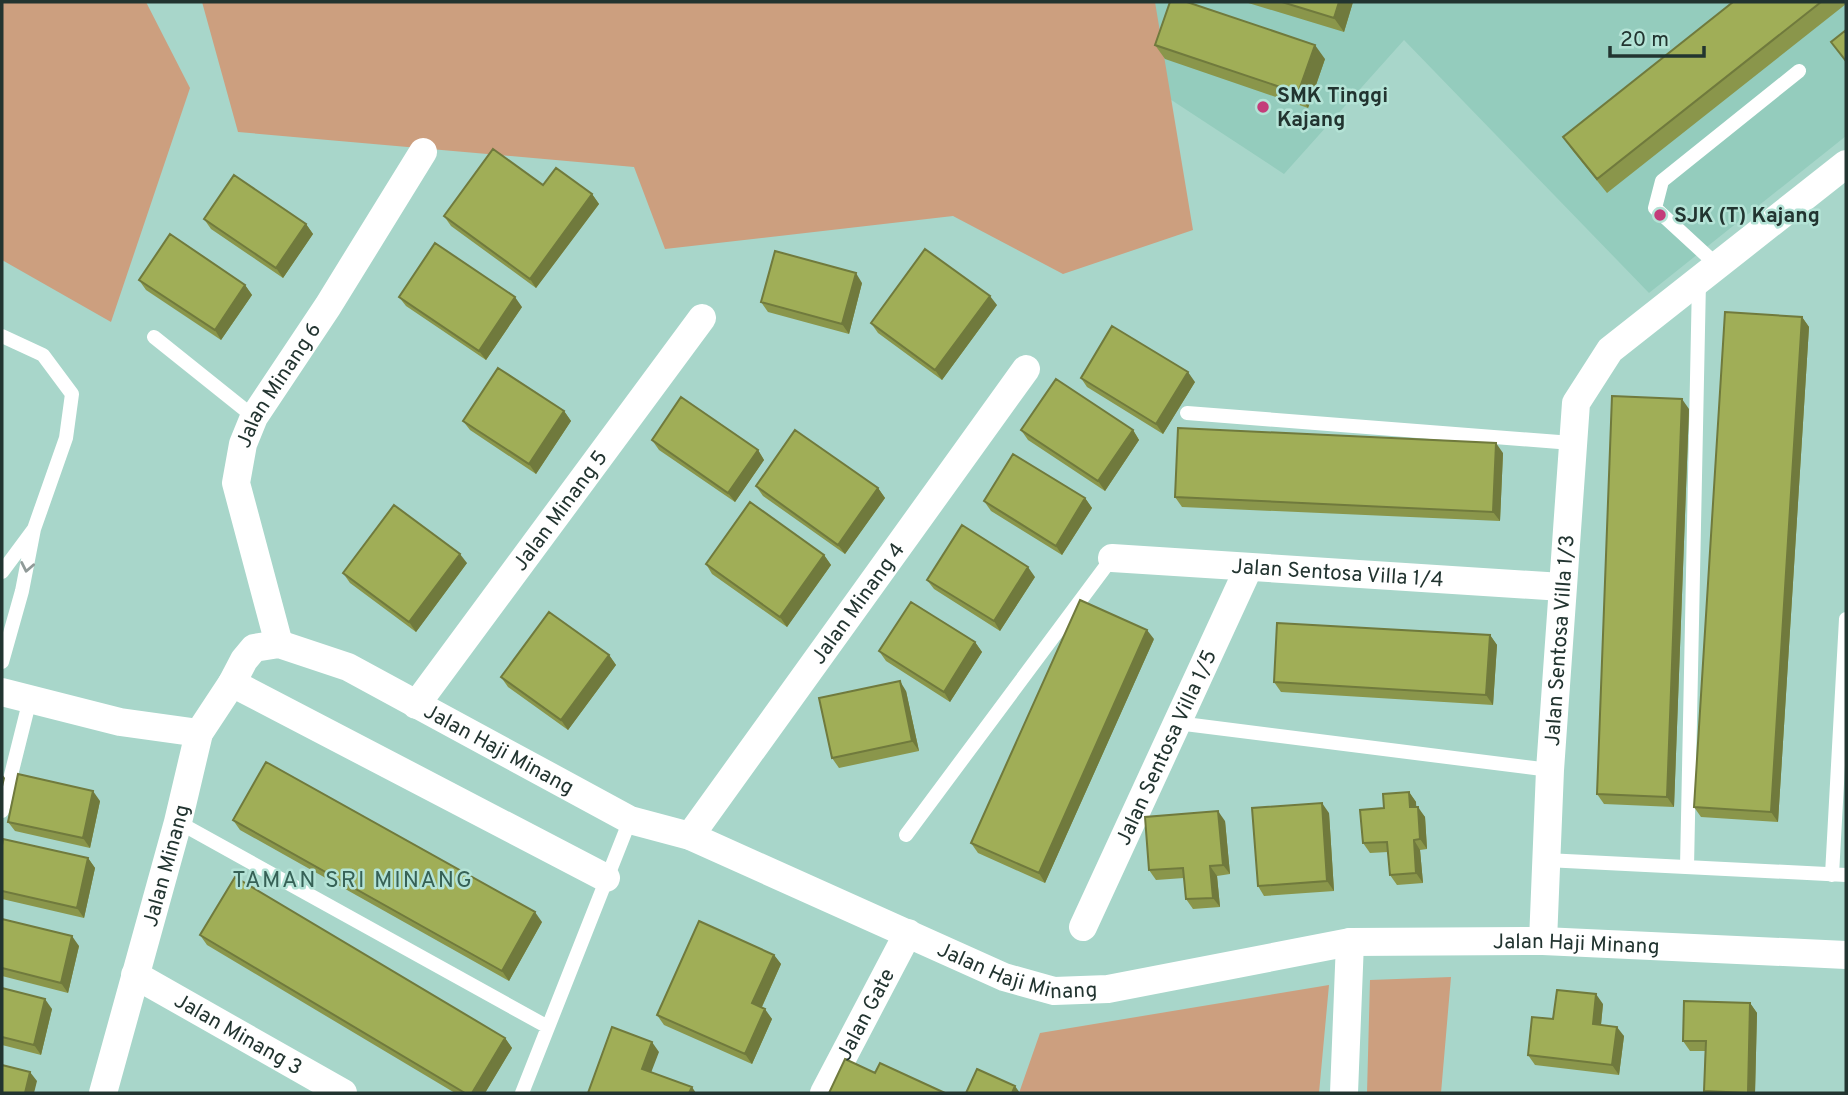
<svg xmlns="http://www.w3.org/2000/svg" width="1848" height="1095" font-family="Overpass,sans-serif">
	<rect width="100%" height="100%" fill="#a8d6ca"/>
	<path fill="#94ccbd" d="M1022,2H1846V136L1649,293L1404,40L1284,174Z"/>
	<path fill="#cc9f7f" d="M2,2H146L190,88L111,322L2,260Z
		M202,2H1155L1193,230L1063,274L953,216L665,249L634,167L238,132Z
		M1451,977L1441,1093H1367L1370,980Z
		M1329,985L1319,1093H1019L1040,1033Z"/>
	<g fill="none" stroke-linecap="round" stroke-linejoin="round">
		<path stroke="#fff" stroke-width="14" d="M1718,266L1655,208L1662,181L1799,71
			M2,336L43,355L72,394L66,438L34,529
			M154,337L254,417
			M1187,413L1572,443
			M2,572L34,529L22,591L2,662
			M1177,723L1550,770
			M2,811L30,699
			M178,822L546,1026
			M906,835L1112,558
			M1546,860L1846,875
			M1687,867L1699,281
			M1832,875L1846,619
			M522,1093L630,820"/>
		<g stroke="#fff" stroke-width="28">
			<path id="s1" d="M1112,558L1562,587"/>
			<path id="s2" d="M279,644L236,483L243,444L254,417L328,306L423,152"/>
			<path d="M232,683L606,878"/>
			<path d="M2,692L120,722L199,733"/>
			<path id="s3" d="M416,705L702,318"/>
			<path id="s4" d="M690,836L1026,369"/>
			<path id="s5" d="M1083,927L1249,567"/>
			<path id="s6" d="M1543,941L1550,770L1576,403L1610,350L1846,164"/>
			<path id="s7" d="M135,975L343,1093"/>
			<path id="s8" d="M103,1093L178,822L199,733L232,683L244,660L254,648L279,644L348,667L630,820L690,836L1004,977L1054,991L1108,989L1350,942L1543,941L1846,955"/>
			<path id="s9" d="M824,1093L908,933"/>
			<path d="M1344,1093L1350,942"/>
		</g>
	</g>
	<path fill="#8a964b" d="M1245,2H1353L1344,32Z
		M1733,2H1846V4L1607,193L1573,151L1563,137Z
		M1155,45L1325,59L1308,108L1165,59Z
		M543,185L592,194L599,204L536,288L451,226L444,216Z
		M204,219L306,224L313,234L283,278L211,229Z
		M139,280L245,285L252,295L221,340L146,290Z
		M862,283L849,334L768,312L761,302Z
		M399,297L522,307L486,360L406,306Z
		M997,305L942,380L878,333L871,323Z
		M1802,317L1809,327L1778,822L1701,817L1694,807Z
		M1081,378L1195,382L1163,434L1087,387Z
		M1689,409L1674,807L1604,804L1597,794Z
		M564,411L571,421L536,474L470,430L463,421Z
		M1021,430H1133L1139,440L1105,491L1028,440Z
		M652,440L758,450L764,460L735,502L659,450Z
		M1503,453L1500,521L1182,507L1175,497Z
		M756,486L878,488L885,498L845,554L763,496Z
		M1085,498L1092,508L1062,555L991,511L984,501Z
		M824,555L831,565L787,627L712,574L706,564Z
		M467,563L416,632L350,583L343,573Z
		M1035,577L1000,631L934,589L927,580Z
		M1490,635L1497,645L1493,705L1281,692L1274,682Z
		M1154,639L1045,883L978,853L971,843Z
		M975,642L982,652L950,702L886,661L879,651Z
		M609,655L616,665L568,730L508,687L501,677Z
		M906,691L919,751L839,768L832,758Z
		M1409,792L1416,802V807L1425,817L1427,849L1420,850L1423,883L1397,885L1390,875L1388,852L1370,853L1363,843L1384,808Z
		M100,801L90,848L15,831L8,822Z
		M1329,813L1334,891L1264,896L1258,886Z
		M233,820L542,922L509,981L240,830Z
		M1225,821L1230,874L1217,876L1220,907L1193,909L1186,899L1184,878L1156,880L1149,870Z
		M2,845L88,858L95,868L84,918L2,899Z
		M2,919L79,946L68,993L2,976Z
		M200,935L505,1038L512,1048L485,1093H455L207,945Z
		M774,955L781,964L762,1007L772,1019L752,1064L664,1025L657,1015Z
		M2,988L52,1009L41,1055L2,1045Z
		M1750,1003L1757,1013L1755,1093H1705L1704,1091L1705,1051H1690L1683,1041Z
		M1603,1004L1601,1025L1624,1036L1619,1075L1535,1065L1528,1055L1553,1019Z"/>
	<path fill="#707a3d" d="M1339,2H1353L1344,32L1334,18Z
		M1315,45L1325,59L1308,108L1298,93Z
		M592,194L599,204L536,288L530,279Z
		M306,224L313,234L283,278L276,268Z
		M856,273L862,283L849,334L842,324Z
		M245,285L252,295L221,340L215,330Z
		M990,296L997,305L942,380L935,370Z
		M515,297L522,307L486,360L479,351Z
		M1802,317L1809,327L1778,822L1771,812Z
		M1188,372L1195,382L1163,434L1156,424Z
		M1682,399L1689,409L1674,807L1667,797Z
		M564,411L571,421L536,474L529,464Z
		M1133,430L1139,440L1105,491L1098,481Z
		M1496,443L1503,453L1500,521L1493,512Z
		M758,450L764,460L735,502L728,493Z
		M878,488L885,498L845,554L838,545Z
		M1085,498L1092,508L1062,555L1056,546Z
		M460,554L467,563L416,632L409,622Z
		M824,555L831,565L787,627L780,617Z
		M1028,567L1035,577L1000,631L994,621Z
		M1147,630L1154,639L1045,883L1039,873Z
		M1490,635L1497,645L1493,705L1486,695Z
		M975,642L982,652L950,702L944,692Z
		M609,655L616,665L568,730L561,720Z
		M900,681L906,691L919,751L912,741Z
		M2,774L5,778L2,791Z
		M93,791L100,801L90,848L83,838Z
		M1409,792L1416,802L1417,817L1410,807Z
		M1322,803L1329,813L1334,891L1327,881Z
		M1418,807L1425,817L1427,849L1420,839Z
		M1218,811L1225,821L1230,874L1223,865Z
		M1414,840L1420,850L1423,883L1416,873Z
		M88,858L95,868L84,918L77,908Z
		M1210,866L1217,876L1220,907L1213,898Z
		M535,912L542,922L509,981L502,971Z
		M72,936L79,946L68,993L61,983Z
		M774,955L781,964L759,1013L752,1003Z
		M1596,994L1603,1004L1600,1034L1593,1024Z
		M45,999L52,1009L41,1055L34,1045Z
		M1750,1003L1757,1013L1755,1093H1748Z
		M765,1009L772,1019L752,1064L745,1054Z
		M1617,1027L1624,1036L1619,1075L1612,1065Z
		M505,1038L512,1048L485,1093H472Z
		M652,1042L659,1052L649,1078L642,1069Z
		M30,1072L37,1081L34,1093H25Z
		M1015,1086L1020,1093H1012Z
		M692,1087L696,1093H689Z"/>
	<path fill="#a0ae57" stroke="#707a3d" stroke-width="2" d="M1170,2H1187L1315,45L1298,93L1155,45Z
		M1282,2H1339L1334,18Z
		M1733,2H1821L1597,179L1563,137Z
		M1846,30V61L1831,42Z
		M493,149L543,185L556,168L592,194L530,279L444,216Z
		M234,175L306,224L276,268L204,219Z
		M170,234L245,285L215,330L139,280Z
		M435,243L515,297L479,351L399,297Z
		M925,249L990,296L935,370L871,323Z
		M775,251L856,273L842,324L761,302Z
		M1725,312L1802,317L1771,812L1694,807Z
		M1112,326L1188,372L1156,424L1081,378Z
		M498,368L564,411L529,464L463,421Z
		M1056,379L1133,430L1098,481L1021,430Z
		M1612,396L1682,399L1667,797L1597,794Z
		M681,397L758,450L728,493L652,440Z
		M1178,428L1496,443L1493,512L1175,497Z
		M795,430L878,488L838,545L756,486Z
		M1013,454L1085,498L1056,546L984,501Z
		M750,502L824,555L780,617L706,564Z
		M394,505L460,554L409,622L343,573Z
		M962,525L1028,567L994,621L927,580Z
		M1080,600L1147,630L1039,873L971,843Z
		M911,602L975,642L944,692L879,651Z
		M549,612L609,655L561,720L501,677Z
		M1277,623L1490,635L1486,695L1274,682Z
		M900,681L912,741L832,758L819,698Z
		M266,762L535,912L502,971L233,820Z
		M18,774L93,791L83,838L8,822Z
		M1409,792L1410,807H1418L1420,839L1414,840L1416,873L1390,875L1387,842L1363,843L1360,810L1384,808L1383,794Z
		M1322,803L1327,881L1258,886L1252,808Z
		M1218,811L1223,865L1210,866L1213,898L1186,899L1183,868L1149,870L1145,817Z
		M3,839L88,858L77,908L2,891V845Z
		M235,877L505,1038L472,1093H465L200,935Z
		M2,919L72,936L61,983L2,968Z
		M699,921L774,955L752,1003L765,1009L745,1054L657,1015Z
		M2,988L45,999L34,1045L2,1037Z
		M1557,990L1596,994L1593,1024L1617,1027L1612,1065L1528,1055L1532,1017L1553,1019Z
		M1684,1001L1750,1003L1748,1093L1704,1091L1706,1041H1683Z
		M612,1027L652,1042L642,1069L692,1087L689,1093H588Z
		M845,1059L875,1073L880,1063L945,1093H829Z
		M2,1065L30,1072L25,1093H2Z
		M977,1069L1015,1086L1012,1093H966Z"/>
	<defs><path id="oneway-chevron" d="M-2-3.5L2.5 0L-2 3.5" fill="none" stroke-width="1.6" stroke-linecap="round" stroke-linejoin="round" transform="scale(1.75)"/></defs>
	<use stroke="#909a98" href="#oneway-chevron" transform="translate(27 567) rotate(101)"/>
	<g fill="#c43c7a" stroke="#b4e3d6" stroke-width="2.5">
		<circle cx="1263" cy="107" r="7"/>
		<circle cx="1660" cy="215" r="7"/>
	</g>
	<g text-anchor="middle" stroke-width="5" stroke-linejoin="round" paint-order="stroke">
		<g font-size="21" font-weight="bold" fill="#223430" stroke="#b4e3d6" text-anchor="start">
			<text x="1277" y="102">SMK Tinggi<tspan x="1277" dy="24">Kajang</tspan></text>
			<text x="1674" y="222">SJK (T) Kajang</text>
		</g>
		<g font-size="21" fill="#223430" stroke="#b4e3d6">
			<text dy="7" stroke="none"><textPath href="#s2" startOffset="275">Jalan Minang 6</textPath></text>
			<text dy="7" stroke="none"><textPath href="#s3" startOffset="242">Jalan Minang 5</textPath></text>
			<text dy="7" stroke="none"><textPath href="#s1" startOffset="226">Jalan Sentosa Villa 1/4</textPath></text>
			<text dy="7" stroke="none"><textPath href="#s4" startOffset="287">Jalan Minang 4</textPath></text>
			<text dy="7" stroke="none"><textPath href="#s6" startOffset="301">Jalan Sentosa Villa 1/3</textPath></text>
			<text dy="7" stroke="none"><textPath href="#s5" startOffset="198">Jalan Sentosa Villa 1/5</textPath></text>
			<text dy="7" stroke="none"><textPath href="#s8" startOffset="744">Jalan Haji Minang</textPath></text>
			<text dy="7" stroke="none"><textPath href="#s8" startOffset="236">Jalan Minang</textPath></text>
			<text dy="7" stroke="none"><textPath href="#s8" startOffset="1878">Jalan Haji Minang</textPath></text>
			<text dy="7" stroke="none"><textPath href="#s8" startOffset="1311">Jalan Haji Minang</textPath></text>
			<text dy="7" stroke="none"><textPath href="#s9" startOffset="89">Jalan Gate</textPath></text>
			<text dy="7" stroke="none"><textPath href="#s7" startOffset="119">Jalan Minang 3</textPath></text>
		</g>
		<g font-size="23" letter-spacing="2" fill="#366156" stroke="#b4e3d6">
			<text x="353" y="887">TAMAN SRI MINANG</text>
		</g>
	</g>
	<rect width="1848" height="1095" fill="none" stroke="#223430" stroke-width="7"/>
	<path d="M1610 46v10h94v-10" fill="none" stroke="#223430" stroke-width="3.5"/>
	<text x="1620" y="46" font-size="21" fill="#223430" stroke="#b4e3d6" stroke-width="5" paint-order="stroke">20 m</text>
</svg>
